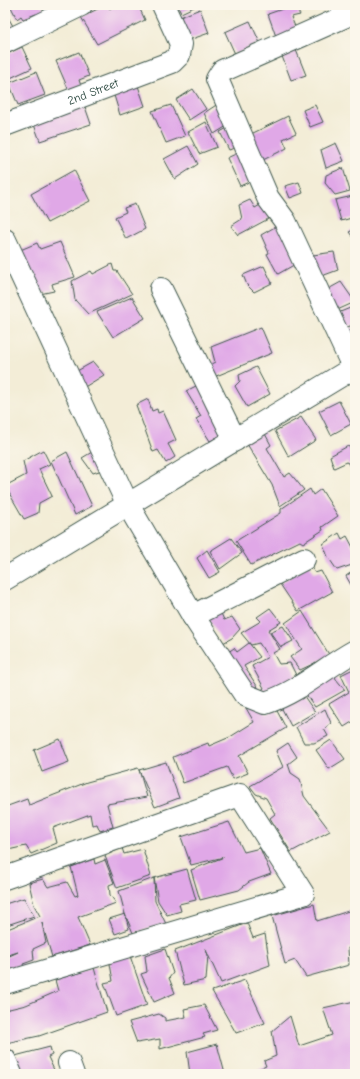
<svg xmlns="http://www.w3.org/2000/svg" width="360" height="1079" font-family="'Comic Neue',sans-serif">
	<rect width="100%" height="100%" fill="#fbf7ec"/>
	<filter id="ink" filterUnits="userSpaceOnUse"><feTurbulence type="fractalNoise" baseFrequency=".025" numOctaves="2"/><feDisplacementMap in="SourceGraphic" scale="8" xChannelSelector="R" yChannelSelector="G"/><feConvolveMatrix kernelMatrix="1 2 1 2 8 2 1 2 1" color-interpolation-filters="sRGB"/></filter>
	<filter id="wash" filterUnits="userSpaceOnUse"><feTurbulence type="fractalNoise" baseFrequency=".012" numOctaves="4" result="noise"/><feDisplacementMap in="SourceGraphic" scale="16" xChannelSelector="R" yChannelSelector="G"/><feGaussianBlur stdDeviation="0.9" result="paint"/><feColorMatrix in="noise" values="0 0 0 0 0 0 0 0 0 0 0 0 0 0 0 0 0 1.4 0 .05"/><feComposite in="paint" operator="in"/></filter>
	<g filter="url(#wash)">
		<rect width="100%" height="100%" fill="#f3edd7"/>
		<g id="blocks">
			<path fill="#e0a8e7" d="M10,5H41L47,15L39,19L36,14L23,19L21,16L17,19Z
				M106,5L110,9L114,5H138L145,20L97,44L81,17Z
				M177,5H198L181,13Z
				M294,5L300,15L291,17L299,36L278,42L268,14Z
				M200,9L209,33L189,40L180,17Z
				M5,12L13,26L5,30Z
				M250,21L260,43L235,54L225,32Z
				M294,45L306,75L291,80L280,51Z
				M22,47L32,68L6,80L5,55Z
				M79,52L89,76L79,80L81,86L69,91L56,61Z
				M36,72L45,95L18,105L9,83Z
				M137,83L145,106L120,115L113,92Z
				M193,89L206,109L189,120L176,100Z
				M224,100L235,121L214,134L204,113Z
				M83,101L91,124L40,141L32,119Z
				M171,105L185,136L166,143L152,111Z
				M315,105L323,122L310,127L303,110Z
				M288,116L296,133L283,139L287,148L261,161L249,135Z
				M206,122L217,147L199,154L188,132Z
				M233,125L242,145L229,150L220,132Z
				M336,143L344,161L326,168L321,150Z
				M188,146L198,164L175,179L164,159Z
				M242,151L251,181L240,186L227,158Z
				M343,168L350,191L335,195L325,183L326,175Z
				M74,170L90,201L47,223L31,194Z
				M299,182L303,193L290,198L285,186Z
				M353,196L355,204V217L341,221L335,200Z
				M250,200L255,208L262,204L270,218L238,235L231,226L242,219L239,205Z
				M135,204L145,229L126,239L115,217L126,212L124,208Z
				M280,224L299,262L278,274L267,254L269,253L261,235Z
				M355,229V240L349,232Z
				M60,242L75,277L52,284L54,291L35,295L18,251L37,243L40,249Z
				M334,252L338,270L319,277L313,255Z
				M112,264L114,271H117L132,294L88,314L75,300L72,281L91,271L93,274Z
				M264,266L272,283L254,292L247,285L243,275Z
				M341,282L355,302L333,312L323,292Z
				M132,297L145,318L113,337L97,312Z
				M355,306V324L345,328L338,313Z
				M355,326V349L346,330Z
				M261,327L272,353L214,377L207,366L215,362L211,347Z
				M93,362L104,375L83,388L77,371Z
				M256,367L270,394L247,407L235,386L240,381L239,375Z
				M200,384L229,431L210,441L196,419L201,416L186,391Z
				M148,399L152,411L157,409L158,413L163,411L176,440L168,444L175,457L166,463L158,450L153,452L136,405Z
				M339,401L351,424L331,435L319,411Z
				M301,417L316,440L289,457L275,431Z
				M263,430L271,445L267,448L284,477L290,473L304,490L280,506L272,485L244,439Z
				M348,446L355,454V474L347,462L334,468L330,456Z
				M97,449L108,468L93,473L82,458Z
				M43,450L50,464L39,469L52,496L39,503L38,513L24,519L5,486L26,475L23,461Z
				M67,452L92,506L75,515L51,461Z
				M310,489L313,495L321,489L338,516L322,527L323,530L303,543L300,541L251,565L236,541L281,513V509Z
				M339,533L342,539L347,536L355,551V564L337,570L328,557L323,544Z
				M231,538L242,553L220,569L210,551Z
				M207,550L220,572L209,578L197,558Z
				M309,564L315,573L321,571L332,592L298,611L280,584Z
				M355,570V592L346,576Z
				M270,608L281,622L268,630L280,649L273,653L279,664L290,663L301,685L259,692L264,688L252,666L268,657L259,643L251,645L241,633L261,621L257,617Z
				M220,611L224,620L232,617L240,629L232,638L223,643L208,618Z
				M302,611L330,656L300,670L290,657L302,649L285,623Z
				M283,626L293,641L281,647L270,632Z
				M249,643L260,657L244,666L259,689L247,696L221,657L234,648L237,652Z
				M331,667L336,679L345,690L315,707L302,689Z
				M355,668V727L352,722L344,727L329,704L349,692L341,675Z
				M301,692L315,712L291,726L280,705Z
				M260,701L267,714L276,709L286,728L239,756L248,773L233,779L227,767L183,783L173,757L208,743L209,746L230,737L254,722L246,708Z
				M325,709L331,723L324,729L328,736L314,743H304L296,727Z
				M60,739L69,762L42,772L34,750Z
				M331,740L345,759L329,769L316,750Z
				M288,743L297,757L288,764L291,773L300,779L304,796L330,831L291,852L270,818L275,814L266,798L256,794L250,786L283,767L276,751Z
				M166,762L179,798L155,807L139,770L147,797L107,804L113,827L100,831L97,824L92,825L90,814L53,828L57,843L31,854L26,846L8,850L5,843V807L27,799L29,805L87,782L138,768L139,770Z
				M229,822L244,852L260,848L271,874L249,882L239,890L200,900L191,870L224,857L191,865L181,837Z
				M122,848L124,854L143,849L151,876L117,888L105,856Z
				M94,859L95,864L105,860L114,883L109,885L110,895L116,903L78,917L90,945L52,957L42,923L46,943L33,949L34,960L23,964L25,970L5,975V958L18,952L5,956V930L40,916L34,905L29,883L43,879L48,887L67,882L75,896L78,895L71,867Z
				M187,869L196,900L179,904L181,911L167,915L158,901L154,878Z
				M154,878L155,901L166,924L133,933L125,914L129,929L115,934L109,919L125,914L119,891Z
				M24,898L34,916L7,925L5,921V904Z
				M314,904L317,921L355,909V946L348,948L349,965L306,977L295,960L285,964L272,916Z
				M247,923L253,938L265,934L270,965L221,983L205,948L208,955L206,980L184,985L175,951Z
				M165,949L173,973L169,978L175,993L154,1002L141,974L147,972L145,956Z
				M129,953L147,1005L116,1016L104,983L113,981L109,958Z
				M94,968L107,1012L39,1036L6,1043L5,1010L26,1005L58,991L55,980Z
				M245,980L265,1023L236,1033L212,991Z
				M355,1001V1071L338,1074H247L266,1066L264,1061L276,1056L272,1031L290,1016L299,1046L332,1035L323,1008Z
				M204,1005L217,1030L203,1034L205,1037L160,1049V1039L137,1043L129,1022L159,1014L165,1018V1021L186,1017L184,1009Z
				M217,1044L225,1074H190L187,1052Z
				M50,1047L52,1055L48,1057L55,1072L51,1074H21L15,1056Z"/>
		</g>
	</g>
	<g filter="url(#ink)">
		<use href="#blocks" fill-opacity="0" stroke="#3f574c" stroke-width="1"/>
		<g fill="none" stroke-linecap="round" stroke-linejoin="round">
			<defs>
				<g id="minor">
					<path d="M355,12L222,71L217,79L268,198L285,221L355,371"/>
					<path d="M5,42L81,5"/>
					<path id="s1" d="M5,125L172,62L179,55L181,44L163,5"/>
					<path d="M5,240L128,505L193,616L245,695L265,703C299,692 324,668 355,651"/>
					<path d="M161,289L235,440"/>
					<path d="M5,579L355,367"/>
					<path d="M193,616L304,559"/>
					<path d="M5,878L240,795L303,894L5,983"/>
					<path d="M5,1060L11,1074"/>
					<path d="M69,1063L73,1074"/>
				</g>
			</defs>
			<use href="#minor" stroke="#3f574c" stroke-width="24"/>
			<use href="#minor" stroke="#fff" stroke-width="22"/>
		</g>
	</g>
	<g text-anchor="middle" stroke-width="4" stroke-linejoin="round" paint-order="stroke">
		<g font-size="12" fill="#1f3d34" stroke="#fbf7ec">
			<text dy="4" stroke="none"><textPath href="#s1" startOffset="94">2nd Street</textPath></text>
		</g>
	</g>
	<rect width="360" height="1079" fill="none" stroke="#fbf7ec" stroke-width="20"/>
</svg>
